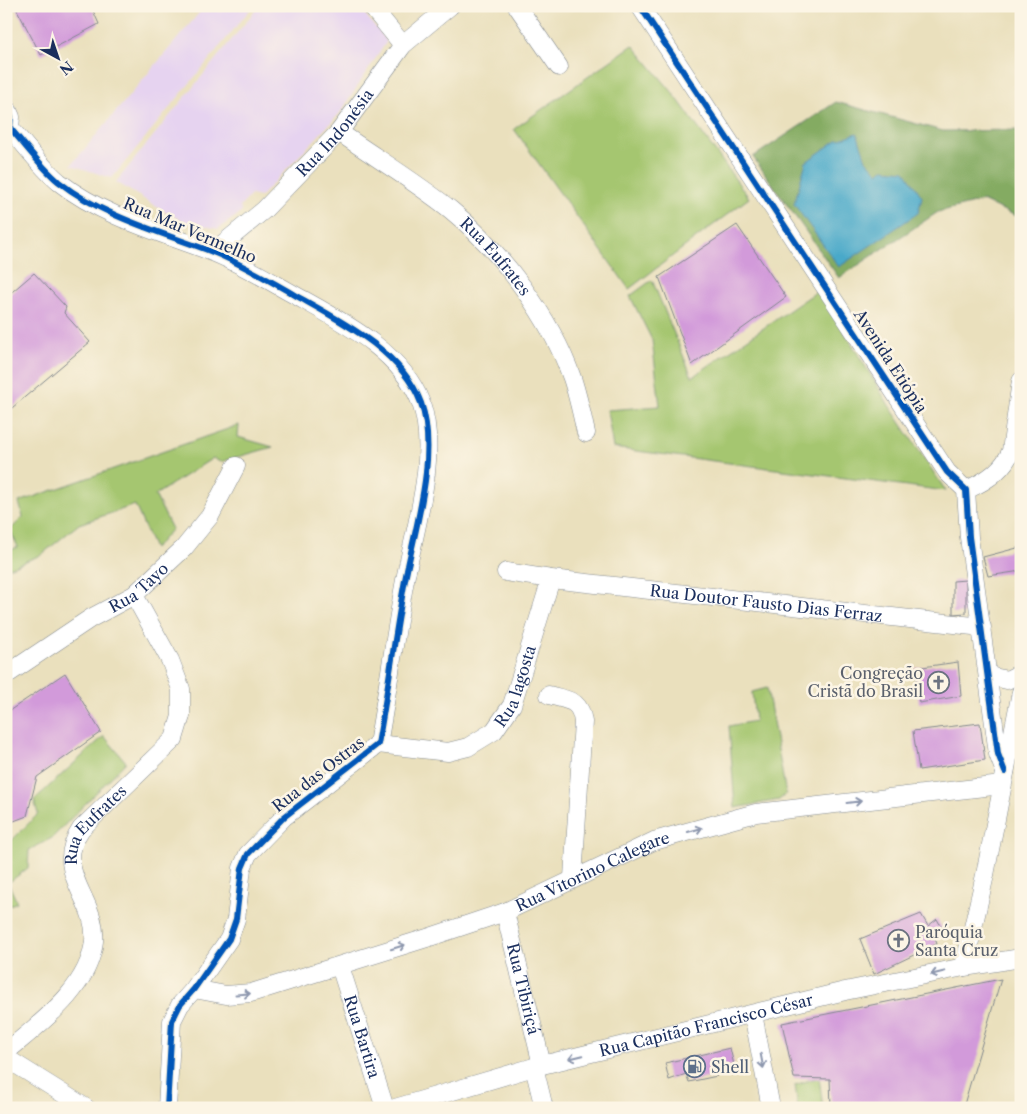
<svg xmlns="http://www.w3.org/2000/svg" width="1027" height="1114" font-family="'Libre Caslon Text',serif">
	<rect width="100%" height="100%" fill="#fcf5e5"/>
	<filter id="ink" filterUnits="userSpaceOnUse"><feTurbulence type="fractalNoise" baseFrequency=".02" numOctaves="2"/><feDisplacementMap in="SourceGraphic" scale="10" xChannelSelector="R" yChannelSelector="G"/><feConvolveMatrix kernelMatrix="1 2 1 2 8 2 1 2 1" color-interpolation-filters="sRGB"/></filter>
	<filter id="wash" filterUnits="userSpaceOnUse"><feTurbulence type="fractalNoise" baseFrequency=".0096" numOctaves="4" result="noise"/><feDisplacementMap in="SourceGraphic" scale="20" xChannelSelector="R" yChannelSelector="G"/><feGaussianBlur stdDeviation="1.12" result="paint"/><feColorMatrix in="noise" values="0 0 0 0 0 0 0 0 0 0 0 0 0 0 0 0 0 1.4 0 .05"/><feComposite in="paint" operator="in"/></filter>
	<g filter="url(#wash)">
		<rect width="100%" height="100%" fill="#eae0bd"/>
		<path fill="#e6d3f0" d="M205,6H253L112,178L71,165Z
			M259,6H358L387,41L340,113L260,197L251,195L240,207L242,212L218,229L186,222L167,213L116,182Z"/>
		<path fill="#a5c66f" stroke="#607a66" d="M633,45L673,93L749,198L629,289L514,129Z
			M652,280L692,377L819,290L890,407L946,491L613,448L607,410L660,406L652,340L630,296Z
			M239,425L238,437L273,447L220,462L213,458L155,495L172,529L154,549L135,505L79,524L41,555L6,569V552L18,547L10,530L23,517L19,502Z
			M767,688L786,794L779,800L735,808L729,726L755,721L752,692Z
			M104,736L126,762L52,838L29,850L28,868L8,883L17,902L6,907V846L38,814L34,800Z
			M819,1077L823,1108H798L795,1085Z"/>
		<path fill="#84ab62" stroke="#506d60" d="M836,102L943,131L1021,130V218L982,201L938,212L839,278L753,157Z"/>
		<path fill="#4aa9c9" stroke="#326c94" d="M857,133L866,160L878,173L883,169L905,171L922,197L918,213L839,267L794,204L806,162L837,140Z"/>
		<g id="blocks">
			<path fill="#d29ada" d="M15,6H91L99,24L41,55Z
				M737,225L786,297L692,365L659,277Z
				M34,273L66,307L64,313L90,342L6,413V297Z
				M1021,547V571L988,576L983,557Z
				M966,580V613L953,614V581Z
				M958,662L961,696L919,703L915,668Z
				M65,673L101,732L37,777L27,816L6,824V713Z
				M980,723L985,760L919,770L913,731Z
				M921,914L928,926L937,919L942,928L933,933L937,944L874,974L860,939Z
				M1001,979L963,1108H831L830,1079L794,1078L782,1023Z
				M730,1048L734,1065L715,1068L717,1076L689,1082L686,1074L669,1080L665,1063Z"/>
		</g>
	</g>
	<g filter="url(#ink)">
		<use href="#blocks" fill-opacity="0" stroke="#82888e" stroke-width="1"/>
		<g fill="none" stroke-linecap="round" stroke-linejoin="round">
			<defs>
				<g id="minor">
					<path d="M371,6L403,45"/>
					<path d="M517,6L559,67"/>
					<path d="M640,6L947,472L966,490L969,537L998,754L1005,772"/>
					<path d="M6,106L11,117L10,128C26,146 41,167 59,182C102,216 160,232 210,251C239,262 266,279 293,294C339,320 401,350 421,403C439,454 415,528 405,580C395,634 388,690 378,744L284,817L248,854L242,868L236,919L229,939L194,989L180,1005L172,1021L167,1108"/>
					<path id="s1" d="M339,132C376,158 416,182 451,210C501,251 551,318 572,378C578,396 582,415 586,433"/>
					<path id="s2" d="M213,252L264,210L339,132L403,45L450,6"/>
					<path d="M966,490C985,482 1003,471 1011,451L1021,381"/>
					<path id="s3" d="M506,572L551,579L982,627"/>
					<path id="s4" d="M6,675L91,618L134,595L184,548L210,516L236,466"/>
					<path d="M989,676L1007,680L1021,673"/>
					<path d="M549,695C569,701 580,699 583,722L573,878"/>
					<path id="s5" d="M378,744L448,752L468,747L494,731L512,705L551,579"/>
					<path id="s6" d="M505,912L542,1065"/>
					<path id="s7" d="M340,966L385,1108"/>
					<path d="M964,967L985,875L1021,692"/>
					<path id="s8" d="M194,989L226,995L251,993L427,938L505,912L654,841L756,813L1002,785"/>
					<path d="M753,1014L771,1108"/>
					<path id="s9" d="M6,1052C40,1023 89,989 94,941C98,898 51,873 81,829L174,739L181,716V689L170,660L134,595"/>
					<path d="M6,1058L86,1108"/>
					<path d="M534,1067L544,1108"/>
					<path id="s10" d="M395,1108L534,1067L845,991L964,967L1021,958"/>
				</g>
			</defs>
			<use href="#minor" stroke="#82888e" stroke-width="19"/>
			<use href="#minor" stroke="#fff" stroke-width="18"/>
			<defs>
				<path id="cycleway" d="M640,6L947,472L966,490L969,537L998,754L1005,772
					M6,106L11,117L10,128C26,146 41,167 59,182C102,216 160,232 210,251C239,262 266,279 293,294C339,320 401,350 421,403C439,454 415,528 405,580C395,634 388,690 378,744L284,817L248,854L242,868L236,919L229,939L194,989L180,1005L172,1021L167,1108"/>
			</defs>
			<use href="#cycleway" stroke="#fcf5e5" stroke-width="9"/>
			<use href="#cycleway" stroke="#0057b8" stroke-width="6"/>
		</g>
		<defs><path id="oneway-shaft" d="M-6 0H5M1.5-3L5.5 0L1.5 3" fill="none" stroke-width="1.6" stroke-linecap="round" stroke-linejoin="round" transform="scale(1.25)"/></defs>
		<g stroke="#8d97ae">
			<use href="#oneway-shaft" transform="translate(854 802) rotate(-7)"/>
			<use href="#oneway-shaft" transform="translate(695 830) rotate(-16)"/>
			<use href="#oneway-shaft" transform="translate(398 947) rotate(-17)"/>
			<use href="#oneway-shaft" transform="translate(938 973) rotate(167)"/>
			<use href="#oneway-shaft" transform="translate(243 994) rotate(-4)"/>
			<use href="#oneway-shaft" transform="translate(576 1057) rotate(166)"/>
			<use href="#oneway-shaft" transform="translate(762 1061) rotate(79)"/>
		</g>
	</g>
	<defs>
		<symbol id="church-ring" viewBox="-11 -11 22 22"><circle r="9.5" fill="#fcf5e5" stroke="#6b7280" stroke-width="1.5"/><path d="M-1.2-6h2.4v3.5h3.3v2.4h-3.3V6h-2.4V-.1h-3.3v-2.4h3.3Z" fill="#6b7280"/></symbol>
		<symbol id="fuel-ring" viewBox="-11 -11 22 22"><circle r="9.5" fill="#fcf5e5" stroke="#5c6f8a" stroke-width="1.5"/><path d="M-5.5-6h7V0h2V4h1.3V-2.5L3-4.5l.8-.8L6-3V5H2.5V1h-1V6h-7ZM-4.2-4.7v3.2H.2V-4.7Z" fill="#5c6f8a"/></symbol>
	</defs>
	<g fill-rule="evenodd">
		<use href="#church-ring" x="926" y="670" width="25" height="25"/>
		<use href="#church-ring" x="886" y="928" width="25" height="25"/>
		<use href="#fuel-ring" x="682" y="1054" width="25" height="25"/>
	</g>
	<g text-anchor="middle" stroke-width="5" stroke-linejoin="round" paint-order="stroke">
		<g font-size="16" fill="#1b2f5e" stroke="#fcf5e5">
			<text dy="6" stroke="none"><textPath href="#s2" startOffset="171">Rua Indonésia</textPath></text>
			<text transform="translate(190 230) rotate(23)" y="6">Rua Mar Vermelho</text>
			<text dy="6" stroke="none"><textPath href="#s1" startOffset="201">Rua Eufrates</textPath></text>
			<text transform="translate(891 361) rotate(57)" y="6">Avenida Etiópia</text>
			<text dy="6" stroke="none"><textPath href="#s4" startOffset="159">Rua Tayo</textPath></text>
			<text dy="6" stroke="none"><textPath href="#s3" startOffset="262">Rua Doutor Fausto Dias Ferraz</textPath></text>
			<text dy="6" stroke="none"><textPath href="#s5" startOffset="172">Rua lagosta</textPath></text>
			<text transform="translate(318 774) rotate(-38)" y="6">Rua das Ostras</text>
			<text dy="6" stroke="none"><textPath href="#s9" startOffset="274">Rua Eufrates</textPath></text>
			<text dy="6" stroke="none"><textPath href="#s8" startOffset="421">Rua Vitorino Calegare</textPath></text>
			<text dy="6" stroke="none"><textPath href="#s6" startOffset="79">Rua Tibiriçá</textPath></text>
			<text dy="6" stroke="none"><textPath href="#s10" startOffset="322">Rua Capitão Francisco César</textPath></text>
			<text dy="6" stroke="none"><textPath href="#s7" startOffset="74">Rua Bartira</textPath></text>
		</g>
		<g font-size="16" fill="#5b616d" stroke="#fcf5e5" text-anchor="end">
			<text x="923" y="679">Congreção<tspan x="923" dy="18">Cristã do Brasil</tspan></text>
			<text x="915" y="938" text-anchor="start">Paróquia<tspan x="915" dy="18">Santa Cruz</tspan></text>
		</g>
		<g font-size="16" fill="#4e5e75" stroke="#fcf5e5" text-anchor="start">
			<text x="711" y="1073">Shell</text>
		</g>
	</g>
	<rect width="1027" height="1114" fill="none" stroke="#fcf5e5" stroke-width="25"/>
	<g transform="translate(58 58) rotate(140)" stroke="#fcf5e5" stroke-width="4" paint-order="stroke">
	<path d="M0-4L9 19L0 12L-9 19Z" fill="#1b2f5e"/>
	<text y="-8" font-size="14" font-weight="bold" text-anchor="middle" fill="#1b2f5e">N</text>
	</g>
</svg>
